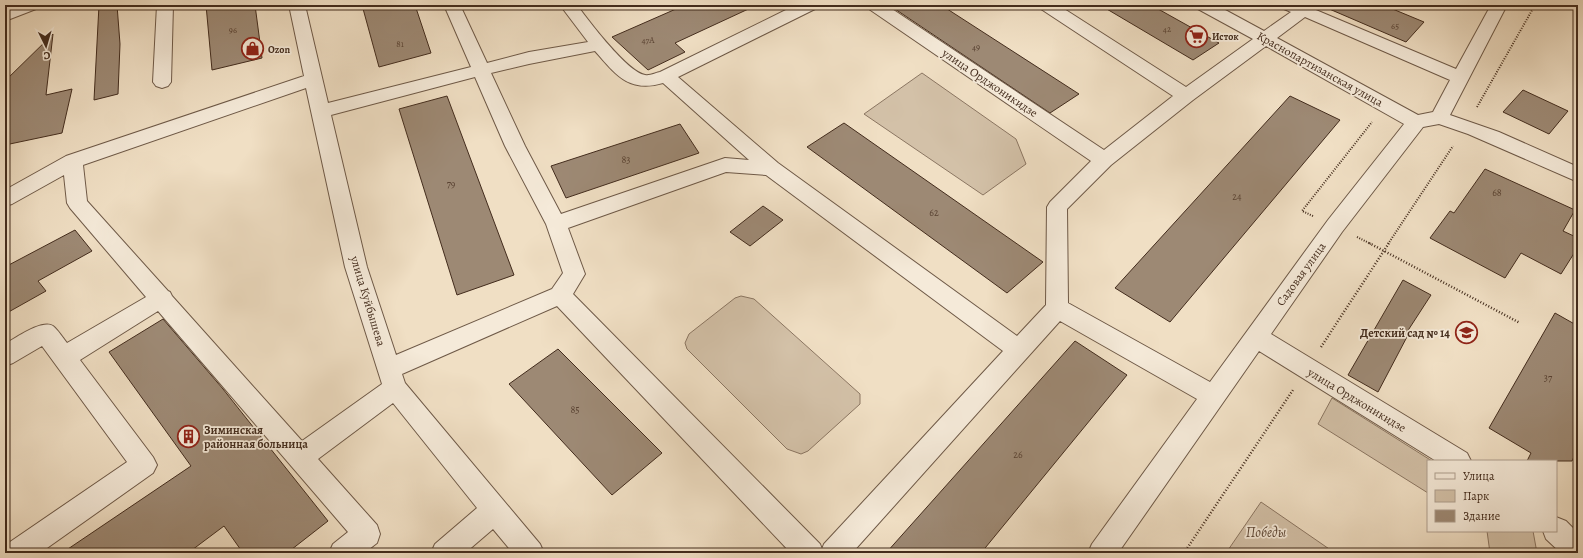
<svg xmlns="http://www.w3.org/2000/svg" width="1583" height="558" font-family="Alegreya,serif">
	<rect width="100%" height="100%" fill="#f0dfc4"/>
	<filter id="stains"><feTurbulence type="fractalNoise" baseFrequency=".005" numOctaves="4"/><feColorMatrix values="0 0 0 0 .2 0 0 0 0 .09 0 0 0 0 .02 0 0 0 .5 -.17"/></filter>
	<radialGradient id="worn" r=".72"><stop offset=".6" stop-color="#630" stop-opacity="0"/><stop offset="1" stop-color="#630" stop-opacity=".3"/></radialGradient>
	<path fill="#d3c1a8" stroke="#8b7662" d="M922,73L1016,139L1026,164L983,195L864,114Z
		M741,296L754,299L860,394V404L808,451L801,454L787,449L687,349L685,343L689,334L735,298Z
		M1332,398L1432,461H1428V493L1318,424Z
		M1261,502L1335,553H1226Z
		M1487,531H1533L1537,553H1490Z"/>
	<path fill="#9d8974" stroke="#432c1d" d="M99,5H117L120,44L118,94L94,100Z
		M206,5H255L262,58L212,70Z
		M362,5H415L431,53L379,67Z
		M685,5H757L675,43L685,52L648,70L612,37Z
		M889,5H941L1079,94L1050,113Z
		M1100,5H1151L1219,43L1193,60Z
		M1320,5H1383L1424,22L1406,42Z
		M53,34L46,95L72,89L62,133L5,145V81Z
		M1523,90L1568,111L1549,134L1503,112Z
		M447,96L514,275L457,295L399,109Z
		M1290,96L1340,120L1170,322L1115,288Z
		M844,123L1043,262L1007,293L807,147Z
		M680,124L699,153L566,198L551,166Z
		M1485,169L1575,210L1563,231L1578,238V247L1561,274L1521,253L1505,278L1430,238L1450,211L1454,213Z
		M763,206L783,220L750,246L730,232Z
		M75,230L92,251L38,281L46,291L5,314V267Z
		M1403,280L1431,295L1407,332L1409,333L1378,392L1348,375Z
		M1555,313L1578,326V448L1572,461H1527L1531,453L1489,428Z
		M163,319L223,389L328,521L287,553H243L224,526L188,553H62L191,466L109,352Z
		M1075,341L1127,375L981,553H886Z
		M558,349L662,453L612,495L509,384Z"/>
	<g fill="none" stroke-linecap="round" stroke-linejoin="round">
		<defs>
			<path id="minor" d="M16,5H38L36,9L5,21V10Z
				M157,5H173L171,82L168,86L162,88L156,86L153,82Z
				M289,5H305L328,103L471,67L444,5H460L487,63L529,52L588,42L560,5H577C588,20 627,72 645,75C650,76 655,73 660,72L796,5H817L815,9L678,77L778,163L1017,336L1046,305L1047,207L1050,202L1091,161L869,9L867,5H886L1104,150L1173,96L1041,9L1039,5H1058L1186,87L1253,39L1198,9L1196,5H1216L1264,31L1291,12L1284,9L1282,5H1304L1456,69L1491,5H1507L1450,115L1499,132L1578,167V182L1468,134L1439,124L1423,127L1342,232L1271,334L1467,453L1471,461H1436L1259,351L1118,553H1088L1092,544L1197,399L1060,321L852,553H791L557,306L402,374L405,383L540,544L544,553H513L493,529L465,553H431L435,544L477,508L393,403L318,459L377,525L380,534L377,543L364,553H329L333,544L348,532L158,311L80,360L153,457L157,465L153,473L40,553H5L7,544L127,462L42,346L13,363L5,366V344C16,338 42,319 53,326C58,330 63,338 67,343L146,297L70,208L67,203L64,175L12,204L5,206V190L66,156L304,76ZM1305,17L1450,80L1433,112L1418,115L1277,38ZM1266,46L1404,124L1328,220L1210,382L1068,303L1067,209L1111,165L1193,100ZM595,51C616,75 629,93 663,83L749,160L725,158L561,214L525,146L491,73L529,64ZM475,77L505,146L546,224L563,273L552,289L396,355L367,267L331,115ZM306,88L345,267L382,384L302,441L172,296L170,292L168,291L87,201L83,165ZM726,172L766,175L1003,351L824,544L822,549L820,544L573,294L585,274L568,228Z
				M1556,517L1566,521L1578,533V553H1561L1546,539L1543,531H1556Z"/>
		</defs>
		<use href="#minor" stroke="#6e5947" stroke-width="2"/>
		<path stroke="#432c1d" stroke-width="2" stroke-dasharray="1 1.5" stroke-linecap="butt" d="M1477,107L1535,5
			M1313,216L1302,211L1372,122
			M1357,237L1371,244
			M1388,244L1453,146"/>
		<path stroke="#432c1d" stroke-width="2.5" stroke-dasharray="1 2" stroke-linecap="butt" d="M1369,243L1520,323
			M1321,347L1389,243
			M1184,553L1293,390"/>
		<use href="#minor" fill="#f5ead9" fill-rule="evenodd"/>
	</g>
	<defs>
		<symbol id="supermarket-ring" viewBox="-11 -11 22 22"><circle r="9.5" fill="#f5ead9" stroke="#8f2418" stroke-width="1.5"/><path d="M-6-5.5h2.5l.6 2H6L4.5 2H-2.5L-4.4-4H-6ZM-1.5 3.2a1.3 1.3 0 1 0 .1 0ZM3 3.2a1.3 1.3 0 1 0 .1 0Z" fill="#8f2418"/></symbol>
		<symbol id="shop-ring" viewBox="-11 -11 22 22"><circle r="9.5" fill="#f5ead9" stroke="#8f2418" stroke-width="1.5"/><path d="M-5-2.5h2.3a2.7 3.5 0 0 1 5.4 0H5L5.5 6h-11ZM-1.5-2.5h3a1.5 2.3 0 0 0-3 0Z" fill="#8f2418"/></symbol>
		<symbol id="school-ring" viewBox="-11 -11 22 22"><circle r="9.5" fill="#f5ead9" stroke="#8f2418" stroke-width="1.5"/><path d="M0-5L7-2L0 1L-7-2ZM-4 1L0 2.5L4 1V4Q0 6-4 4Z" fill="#8f2418"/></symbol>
		<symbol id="building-ring" viewBox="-11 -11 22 22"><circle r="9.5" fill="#f5ead9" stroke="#8f2418" stroke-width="1.5"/><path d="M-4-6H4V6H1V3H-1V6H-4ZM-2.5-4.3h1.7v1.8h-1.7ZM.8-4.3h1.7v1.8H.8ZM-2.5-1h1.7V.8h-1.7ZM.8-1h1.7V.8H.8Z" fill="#8f2418"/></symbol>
	</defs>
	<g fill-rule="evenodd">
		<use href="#supermarket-ring" x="1184" y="24" width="25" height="25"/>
		<use href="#shop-ring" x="240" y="36" width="25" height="25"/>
		<use href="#school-ring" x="1454" y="320" width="25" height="25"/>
		<use href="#building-ring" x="176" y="424" width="25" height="25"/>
	</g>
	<g text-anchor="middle" stroke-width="3.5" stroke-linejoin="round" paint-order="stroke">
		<g font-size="9" fill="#5a4333">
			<text x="1395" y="29">65</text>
			<text x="1167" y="32">42</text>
			<text x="233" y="33">96</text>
			<text x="648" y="43">47А</text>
			<text x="400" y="47">81</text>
			<text x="976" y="50">49</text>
		</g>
		<g font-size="10" font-weight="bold" fill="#432c1d" stroke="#f5ead9" text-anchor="start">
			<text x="1212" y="40">Исток</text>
			<text x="268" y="53">Ozon</text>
		</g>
		<g font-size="10" fill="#5a4333">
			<text x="626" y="163">83</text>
			<text x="451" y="187">79</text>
			<text x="1497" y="196">68</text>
			<text x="1237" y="200">24</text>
			<text x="934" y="216">62</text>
			<text x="1548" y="381">37</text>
			<text x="575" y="413">85</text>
			<text x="1018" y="458">26</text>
		</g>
		<g font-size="12" fill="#432c1d" stroke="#f5ead9">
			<text transform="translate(1320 69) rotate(29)" y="4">Краснопартизанская улица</text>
			<text transform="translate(990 83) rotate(34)" y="4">улица Орджоникидзе</text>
			<text transform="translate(1301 274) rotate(-54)" y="4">Садовая улица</text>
			<text transform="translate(368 301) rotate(73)" y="4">улица Куйбышева</text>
			<text transform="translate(1357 400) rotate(31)" y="4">улица Орджоникидзе</text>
		</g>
		<g font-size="12" font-weight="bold" fill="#432c1d" stroke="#f5ead9" text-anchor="end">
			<text x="1450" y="337">Детский сад № 14</text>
			<text x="204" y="434" text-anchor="start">Зиминская<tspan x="204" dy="14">районная больница</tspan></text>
		</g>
		<g font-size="14" font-style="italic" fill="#604a39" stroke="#f5ead9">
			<text x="1266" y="537">Победы</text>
		</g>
	</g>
	<rect width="1583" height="558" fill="none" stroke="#f0dfc4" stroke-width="20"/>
	<rect x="6" y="6" width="1571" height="546" fill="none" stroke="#432c1d" stroke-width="2"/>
	<rect x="10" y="10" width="1563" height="538" fill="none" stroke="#432c1d"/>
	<rect x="1427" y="460" width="130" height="72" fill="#f5ead9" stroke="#ae9e8e"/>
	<rect x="1435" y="473" width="20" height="6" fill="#f5ead9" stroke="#ae9e8e"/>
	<text x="1463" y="480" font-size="12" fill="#432c1d">Улица</text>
	<rect x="1435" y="490" width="20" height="12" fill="#d3c1a8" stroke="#ae9e8e"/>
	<text x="1463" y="500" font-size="12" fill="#432c1d">Парк</text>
	<rect x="1435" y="510" width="20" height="12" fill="#9d8974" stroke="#ae9e8e"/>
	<text x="1463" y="520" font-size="12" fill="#432c1d">Здание</text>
	<g transform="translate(46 46) rotate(175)" stroke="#f5ead9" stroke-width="3" paint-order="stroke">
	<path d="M0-3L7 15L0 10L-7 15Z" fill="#432c1d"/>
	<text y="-6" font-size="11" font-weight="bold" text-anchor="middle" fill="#432c1d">С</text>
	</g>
	<rect width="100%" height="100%" filter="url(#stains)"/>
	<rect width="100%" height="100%" fill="url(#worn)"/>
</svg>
